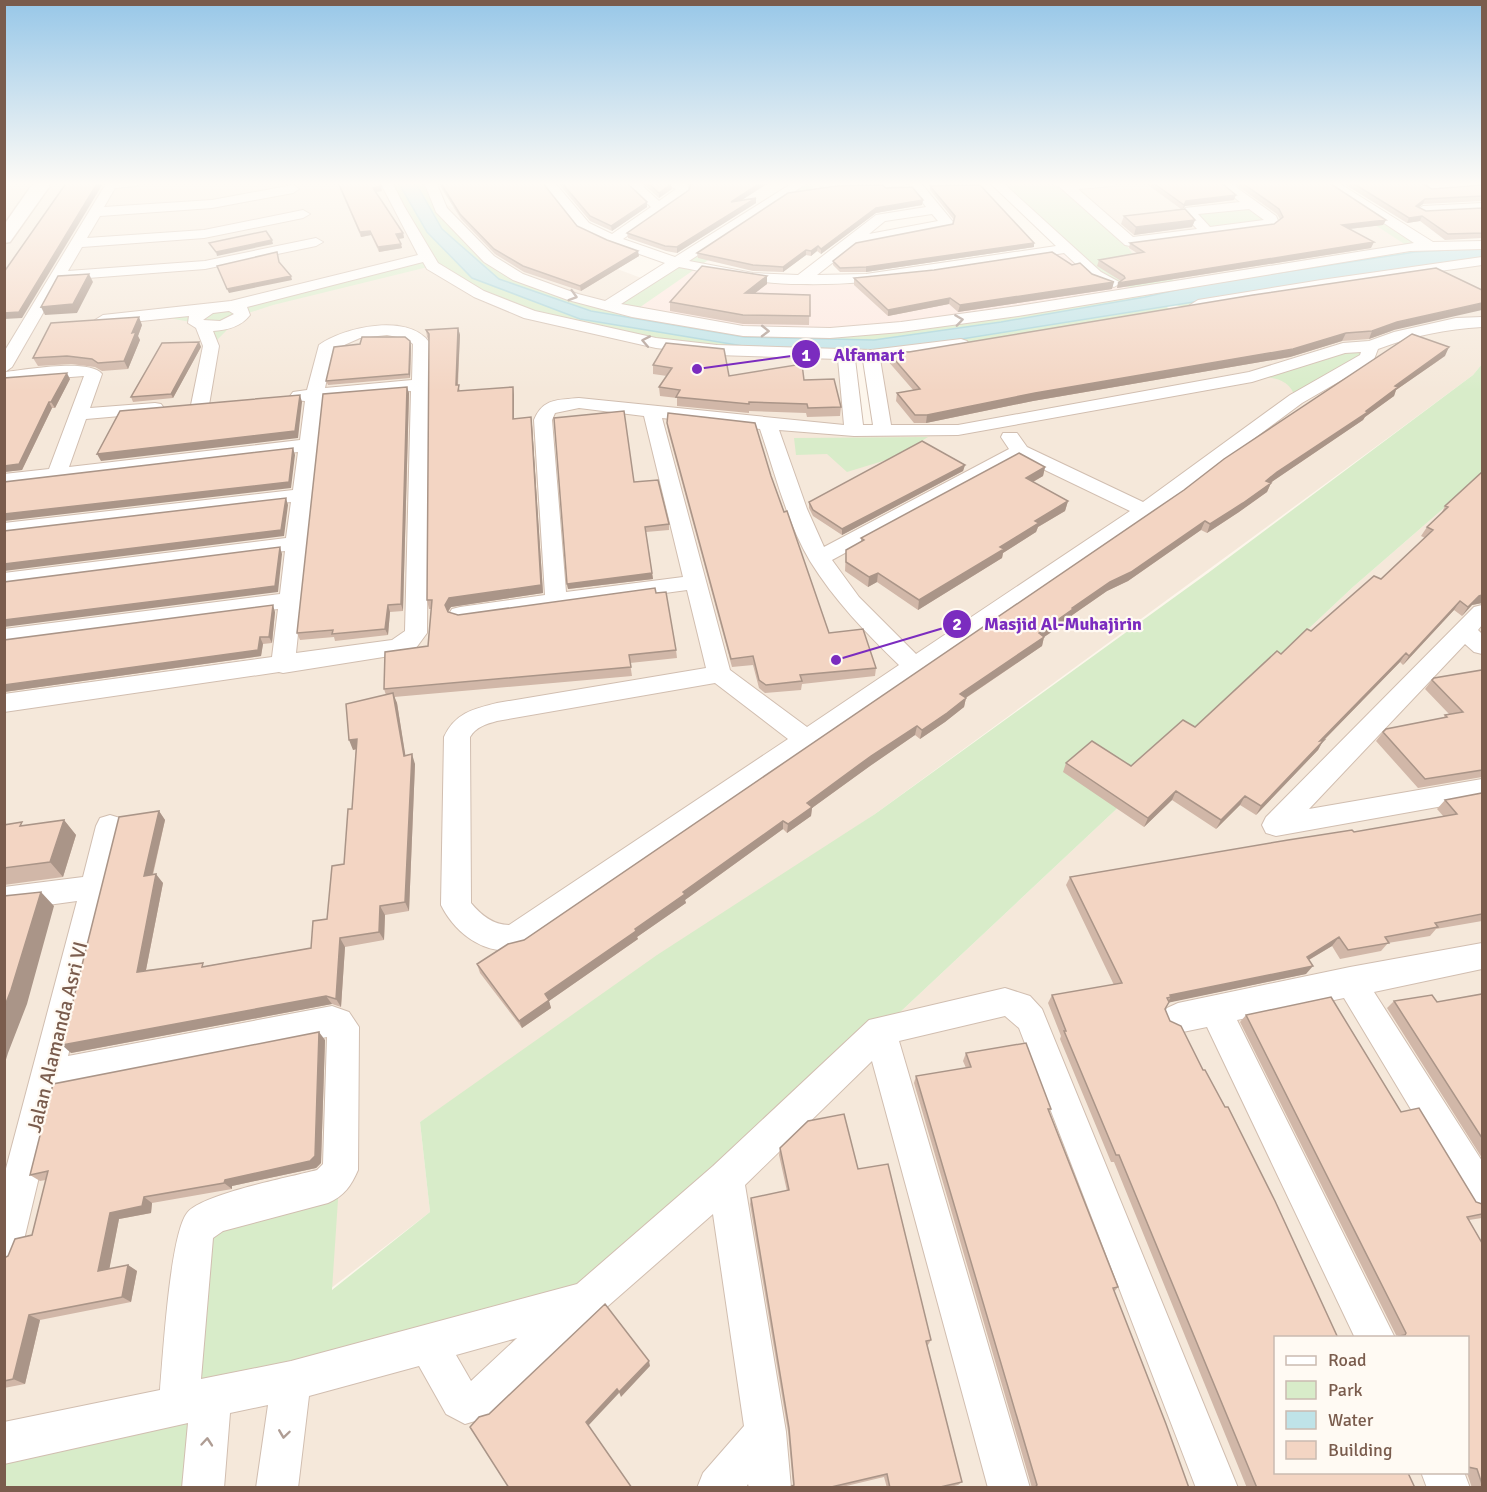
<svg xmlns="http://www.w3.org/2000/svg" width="1487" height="1492" font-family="Signika,sans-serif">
	<rect width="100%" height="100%" fill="#fdf6ec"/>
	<path fill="#f5e8da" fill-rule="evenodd" d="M4,182H386L846,355L854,430L883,431L871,355L908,352L1468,262L1482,261V364L1473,375L1396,432L875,814L420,1122L430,1212L178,1406L5,1443Z
		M1057,182H1309L1410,247L1181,285L1132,253L1124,243Z
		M1482,475V1487L203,1488L211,1396L880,1031L1353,587ZM1276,1338H1468V1472H1276Z"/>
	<path fill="#fde8e0" d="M1066,249L1145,291L952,321L777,331L632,312L697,267L753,277L866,278Z"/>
	<path fill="#d8ecc9" d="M386,182H430L441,209L468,236L518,277L608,305L803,182H821L633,312L697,322L830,333L1143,291L1114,283L1096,275L995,182H1057L1125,243L1132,253L1181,285L1409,247L1309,182L1431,247L1482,245V261L1183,307L1171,304L1159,294L1161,289L1146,292L1171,310L957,344L717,350L530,315L432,266L273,305L242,315L211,346L196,323L169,318L426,257Z
		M1252,205L1273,221L1207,232L1190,211Z
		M1371,346L1367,358L1296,399C1289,377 1272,377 1252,377Z
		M1482,364V475L1353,587L880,1031L587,1300L211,1399L203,1487H5L4,1443L178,1406L195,1237L340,1170L332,1290L430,1212L420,1122L657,955L875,814L1208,573L1473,375Z
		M928,437L896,457L847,472L827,454L796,455L794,438Z"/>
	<path fill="#bfe3e8" stroke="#a5d3da" stroke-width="1.5" d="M400,182H415L442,229L499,279L591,311L744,337L874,340L1001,322L1145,297L1194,286L1415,252L1482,248V260L1225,297L905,348L863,351L743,346L580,319L472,278L427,232L402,189Z"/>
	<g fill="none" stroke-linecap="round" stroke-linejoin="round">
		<defs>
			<path id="minor" d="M107,182H142L136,186L115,188L104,207L212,200L293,185L299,189L293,193L212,208L100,216L87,238L204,230L303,210L310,214L303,218L204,238L82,247L68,271L205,261L316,238L323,242L316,246L205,269L62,280L12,367L5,372C25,370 89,358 102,374L90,408L155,403L161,404L164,408L161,412L155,413L86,419L69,467L300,440L305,401L293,400L290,396L293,392L307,390L319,345C344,327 408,313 429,342L427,633L416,648L396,655L283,673L279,672L4,712V694L272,657L278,609L4,645V629L280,594L285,551L4,587V573L286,538L291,502L4,535V523L293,490L298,452L4,486V474L49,469L84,376L4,382V352ZM387,335L407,339L413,344L412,380L325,388L333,350L360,338ZM411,391L405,631L392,640L296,653L323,399Z
				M380,182H392L404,206L438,263L484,291L535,311L656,338L717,345L871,350L961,339L967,341L969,344L961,349L880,359L891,425H958L1249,372L1343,343L1369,341L1394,332L1456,318L1482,317V327C1446,329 1412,336 1378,349L1373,362L1302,403L1152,514L525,947C490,960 456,935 441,905L444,737C455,713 473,709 497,703L706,668L687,590L460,621L452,619L449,614L452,609L460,607L545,595L534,420C543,398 558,400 579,398L844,425L838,359L717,355L656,348L524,318L474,297L427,269L423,262L247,307L250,315C241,327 227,330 213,331L219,346L209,405L206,409H194L191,405L203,346L196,328L188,323L189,316L103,325L95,320L103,315L231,301L418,255ZM229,311L234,314L220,321L203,320L213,313ZM1361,352L1360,355L1290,395L1143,502L1027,447L1017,433H1003L1001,437L1009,449L824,547L807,509L779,430L854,436L958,435L1252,382L1345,353ZM855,359L863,360L873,425H863ZM579,408L644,416L683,577L566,592L552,420L555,413ZM662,418L760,429C775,473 787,522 810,561C834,600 866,633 899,665L807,727L730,670ZM1020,458L1130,511L916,654L859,597L832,560ZM715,683L788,739L509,925C493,925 481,915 471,903L470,737C476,727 486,724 497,721Z
				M424,182H436L447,208L494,256L523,274L578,294L605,301L665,263L608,243L579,229L541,182H554L589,223L612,234L651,207L624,182H638L659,201L676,189L662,182L687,184L689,190L688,193L623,239L675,257L794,182H809L689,261L753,273L798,275L876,215L926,207L908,183L902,186C882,187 829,196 814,182H920L953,222L950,227L945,228L855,245L817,275L866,274L1056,246L989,182H1002L1101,272L1121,283L1114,287L1091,278L1064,253C978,266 889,286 801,284C759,284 719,275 679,267L621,304L743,326L830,328L901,322L1018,306L1414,243L1322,182H1337L1433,242L1482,241V249L1410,251L1018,316L901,332L830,338L743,336L632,317L568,300L513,280L484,262L436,212ZM932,214L938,221L869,234L885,221Z
				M1051,182H1119L1113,186L1078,189L1133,237L1197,229L1183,214L1185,208L1240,202L1215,182H1229L1276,216L1279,223L1272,227L1130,246L1125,245L1062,189ZM1249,209L1264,220L1210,227L1198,214Z
				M1458,182H1482V188L1429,192L1423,188L1429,184Z
				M1482,203V211L1423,214L1416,210L1423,206Z
				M1482,257V265L1321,288L1198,310L1190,305L1198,300L1321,280Z
				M1482,605V625L1478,630L1482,634V654L1474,652L1465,644L1309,809L1482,779V799L1276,836L1266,833L1262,825L1266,817L1474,607Z
				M110,815L120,818L124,826L68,1056L332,1006L349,1012L359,1027L358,1170C351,1186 344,1196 328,1203L223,1231L213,1238L201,1379L291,1361L577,1284L713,1166L869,1020L1005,988L1030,996L1042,1009L1238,1488H1196L1019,1028L1005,1016L899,1041L1030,1488H988L872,1061L745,1185L786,1432L791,1488H749L748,1484L746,1488H697L703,1473L744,1426L713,1214L600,1313L492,1416L465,1424L446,1414L419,1366L309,1396L298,1488H256L268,1405L230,1413L224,1488H182L188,1423L4,1464V1422L160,1390C163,1355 170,1235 187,1213C201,1194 291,1177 317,1170L323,1164L327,1037L60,1089L22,1248L17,1261L4,1266V1176L77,901L4,911V887L83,877L96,826L100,818ZM517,1338L471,1381L456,1355Z
				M1482,943V969L1374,992L1482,1161V1211L1469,1206L1344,998L1237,1020L1395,1338H1355L1207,1027L1178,1033L1167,1028L1162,1018L1167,1008L1178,1003L1350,967Z
				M1421,1472H1464L1470,1488H1427Z"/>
			<path id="tertiary" d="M34,182H50L49,187L10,242L4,243V225Z"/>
		</defs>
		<use href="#minor" stroke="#d1beb0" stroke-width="2"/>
		<use href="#tertiary" stroke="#d1beb0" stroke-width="3"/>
		<use href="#minor" fill="#fff" fill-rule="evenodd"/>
		<use href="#tertiary" fill="#fff" fill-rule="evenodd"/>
	</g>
	<path fill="#d1b7a8" d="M337,182H379L382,191L376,192L403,233L404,238L398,239L402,248L379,252L371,235L361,237Z
		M439,182L577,226L639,256L581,291L524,272L495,254L461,219L440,186Z
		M557,182H626L647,202V207L612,231L590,221Z
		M641,182H667L671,184L672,189L659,198Z
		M687,182H770L742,200L756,203L677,253L666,251L628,238L627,233L689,190L690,187Z
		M1144,182H1220L1234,200L1185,206L1182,209L1195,220L1192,227L1134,235L1121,224L1124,216L1181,209Z
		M1232,182H1328L1386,220L1383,225L1349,229L1371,248L1117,288L1118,283L1121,281L1097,266L1099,260L1137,253L1129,248L1130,243L1274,224L1280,219L1277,214Z
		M1341,182H1429L1425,185L1432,189L1482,185V201L1423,204L1419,207L1426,211L1482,208V238L1445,240L1420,221L1407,223Z
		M930,186L1034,243V247L866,272H840L833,265V261L953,224L954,220L930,190Z
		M923,200L922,205L876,213L821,254L817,251L811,256L806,255L783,272L753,271L698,258L697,253Z
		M1072,265L1092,274L1112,289L958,312L949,304L888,316L854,285V278Z
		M767,276V284L755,293L810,295L809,325L743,324L670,311V302Z
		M142,325L138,336L140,340L128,369L102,371L95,367L71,364L38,366L33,358Z
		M458,328L460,335L458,385L460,391L514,395V419L532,425L543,593L451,607L448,612L458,615L656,593L676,650L677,658L630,663L632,676L394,697L397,703L405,755L415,764L409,911L385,915L384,940L345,947L341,1007L332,1004L71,1053L159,811L165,820L153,875L163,883L146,970L206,966L311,948L327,919L344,864L352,809L356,749L353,750L386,695L384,689L428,646L431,609H429L427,600L429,340L427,337L426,330Z
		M1394,330L1369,339L1342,341L1290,357L1033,401L926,423H914L896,401L897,393L914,391L887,360L888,352Z
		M199,342L201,347L173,398L133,402L131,397Z
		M411,345L410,378L328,385L326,381Z
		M1445,356L1396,390L1394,396L1365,417L1363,420L1273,481L1271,483L1267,492L1239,512L1207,533L1201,530L1128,581L1107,591L1071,616V619L1044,637L1042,646L966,698L964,707L945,722L920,739L915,735L870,766L812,808L811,816L787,833L783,829L685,900L686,903L637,937L638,939L549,1001L551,1008L522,1028L480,973L477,964L524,940Z
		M653,365L729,376L804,380L841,407L840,416L807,417L806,413L749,411V413L677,406V398L660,396L659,387L667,376L653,374Z
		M4,378L70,379L55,408H52L22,470L4,472Z
		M409,393L403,611L390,612L388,635L335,641L334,637L300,640L297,633Z
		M667,423L771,476L829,633L876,668L875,676L802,684L801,690L765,693L759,688L753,665L732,667L668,431Z
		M965,465L963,471L842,535L813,516L809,508V502Z
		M1045,467L1043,476L1033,482L1068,501L1065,511L1038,527L1036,532L1003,553L1002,558L918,610L877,582L868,587L845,571L846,550L861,542V538Z
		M1482,472V603L1472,605L1462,616L1454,610L1403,665L1400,662L1323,741L1318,750L1256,815L1240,805L1216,829L1172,800L1144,827L1063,772L1066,763L1131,766L1195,727L1281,654L1381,579L1425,538L1421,536L1427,527L1441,514L1445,506Z
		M634,482L669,524V530L646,532L653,579L568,589L567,584Z
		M275,612L272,643L263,644L261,656L4,692V640Z
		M1482,670V777L1418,788L1376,741L1383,732L1443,718L1445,715L1449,714L1425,689L1432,680Z
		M1482,793V921L1436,929L1430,936L1388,943L1381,951L1340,959L1332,946L1309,960L1306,974L1169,1002L1165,1009L1275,1338L1415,1488H1247L1114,1162H1111L1060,1039L1061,1036L1048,1003L1052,995L1114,985L1066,885L1070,877L1354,832L1444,817L1437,809L1445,800Z
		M64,820L76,835L63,877L4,885V825L25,826Z
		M1482,994V1158L1387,1008L1394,1001L1437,1002Z
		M1246,1015L1401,1112L1476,1202L1482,1204V1218L1469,1220L1482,1243V1488H1472L1467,1473V1338H1396L1397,1337L1240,1022Z
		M325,1040L321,1163L316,1168L232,1186V1189L152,1203L151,1213L119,1219L109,1269L128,1265L137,1271L131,1302L40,1320L25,1384L4,1388V1258L8,1256L32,1235L46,1180L40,1181L30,1175Z
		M966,1053L1051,1109L1049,1111L1118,1287L1114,1292L1189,1488H1032L914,1083L916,1076L966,1068L963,1061Z
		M780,1148L858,1169L931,1340L928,1345H927L962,1482L958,1485L946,1488H887L884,1477L838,1488H788L793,1485L788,1432L750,1204L751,1198L787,1191L779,1155Z"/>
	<path fill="#aa9588" d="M98,182H104L22,318L4,319V313Z
		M762,182H770L731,207V202Z
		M671,184L672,189L659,198V193Z
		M381,186L382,191L374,192L373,188Z
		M1236,195L1234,200L1185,206L1182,210L1184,205L1186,201Z
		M756,198V203L677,253V247Z
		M1425,199L1423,204L1414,211L1416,206Z
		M923,200L922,205L876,213L821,254V249L876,208Z
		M647,202V207L612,231L611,226Z
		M1422,216L1420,221L1407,223L1409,218Z
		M1195,220L1192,227L1134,235L1136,227Z
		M1386,220L1383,225L1340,230L1342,225Z
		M370,231L371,235L361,237L360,232Z
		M403,233L404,238L397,239L396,234Z
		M272,240L273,244L217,256L216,252Z
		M1374,242L1371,248L1117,288L1118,283Z
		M1034,243V247L866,272V267Z
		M401,244L402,248L379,252L378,247Z
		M818,246L817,251L811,256V251Z
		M806,250V255L783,272V267Z
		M638,251L639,256L581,291L580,286Z
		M89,274L93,282L77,313L45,315L41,307Z
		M291,276L292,280L229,293L227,289Z
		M767,276V284L745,301V293Z
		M1114,282L1112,289L958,312L960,305Z
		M950,298L949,304L888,316V310Z
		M1482,303V310L1394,330L1369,339L1372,331L1397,322Z
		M139,317L142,325L138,336L140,340L128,369L124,361L132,333Z
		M458,328L460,335L457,393L456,385Z
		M1346,333L1342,341L1290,357L1033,401L926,423L927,415L1035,393Z
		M410,341L411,345L410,378L409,374Z
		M199,342L201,347L173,398L171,394Z
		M1449,347L1445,356L1396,390L1394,396L1365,417L1363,420L1273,481L1267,486L1271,483L1267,492L1239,512L1207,533L1210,524L1277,472L1366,411L1395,386Z
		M67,373L70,379L55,408L51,402Z
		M407,387L409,393L403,611L401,604Z
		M513,387L514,395V427L513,419Z
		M300,395L302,402L298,438L101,461L97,454Z
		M49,402L52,408L22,470L4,472V466Z
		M531,417L532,425L543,593L451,607L447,613L445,605Z
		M293,448L295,455L291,488L4,521V514Z
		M965,465L963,471L842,535V529Z
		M1045,467L1043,476L1024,487L1026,478Z
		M286,498L288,505L284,536L4,571V564Z
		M1068,501L1065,511L1038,527L1036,532L1003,553L1002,558L918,610L919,600L1000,547L1035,521Z
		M1205,521L1201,530L1128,581L1107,591L1071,616V619L1044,637L1042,646L958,703L960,694L1072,608L1110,582Z
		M280,547L282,554L278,592L4,627V620Z
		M652,573L653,579L568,589L567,584Z
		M878,573L877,582L868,587L869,577Z
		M1482,595V603L1472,605L1462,616L1468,607L1479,596Z
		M1460,601L1454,610L1403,665L1409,656Z
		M273,605L275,612L272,643L269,637Z
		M388,605L390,612L388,635L385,629Z
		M260,637L263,644L261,656L4,692V685Z
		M1406,653L1400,662L1323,741L1318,750L1256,815L1261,806L1320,741Z
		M393,693L397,703L407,765L404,756Z
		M966,698L964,707L945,722L920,739L922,730Z
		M917,726L915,735L870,766L812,808L811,816L787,833L788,824L807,803L871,756Z
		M357,739L361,748L353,750L349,740Z
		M412,754L415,764L409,911L405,902Z
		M1176,791L1172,800L1144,827L1148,818Z
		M1245,796L1240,805L1216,829L1221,820Z
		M159,811L165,820L150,885L144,876Z
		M64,820L76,835L63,877L50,862Z
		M783,821V829L685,900L686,903L637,937L638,939L549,1001L551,1008L522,1028L519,1021L545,994L635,929L683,892Z
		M156,874L163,883L144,980L137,972Z
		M41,892L54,906L27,1004L8,1053L4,1066V1008Z
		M380,906L385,915L384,940L379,932Z
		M1339,937L1332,946L1300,965L1307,957Z
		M340,938L345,947L341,1007L336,999Z
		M1313,966L1306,974L1167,1003L1171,997L1170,995Z
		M326,996L332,1004L71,1053L62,1045Z
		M319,1032L325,1040L321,1163L316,1168L232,1186V1189L224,1183L225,1180Z
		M144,1197L152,1203L151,1213L119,1219L108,1276L98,1271L110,1213Z
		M128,1265L137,1271L131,1302L122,1297Z
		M29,1315L40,1320L25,1384L13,1379Z
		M649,1361L650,1366L621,1397L619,1392Z
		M617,1389L619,1393L588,1426L586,1422Z"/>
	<path fill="#f3d5c3" stroke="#aa9588" stroke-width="1.5" d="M67,182H98L19,312L4,313V272Z
		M338,182H379L381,186L373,188L403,233L396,234L401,244L378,247L370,231L360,232Z
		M440,182H542L577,226L607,240L638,251L580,286L523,266L494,249L460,214Z
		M561,182H626L647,202L611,226L590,216Z
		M647,182H667L671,184L659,193Z
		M690,182H762L731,202L756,198L677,247L665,246L627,233L689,190L691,184Z
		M1152,182H1220L1236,195L1186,201L1184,205Z
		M1241,182H1328L1386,220L1342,225L1374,242L1118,283L1125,278L1124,276L1099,260L1144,252L1130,243L1274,224L1283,217L1279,209Z
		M1351,182H1425L1423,184L1432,189L1482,185V196L1425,199L1416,206L1426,211L1482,208V233L1448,234L1422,216L1409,218Z
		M882,185L886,188L912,187L923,200L876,208L821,249L818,246L811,251L806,250L783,267L753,265L697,253L788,193L836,186Z
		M980,185L1034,243L866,267L840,268L833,261L856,243L953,224L955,216L930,186Z
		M1185,209L1195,220L1136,227L1124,216Z
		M266,231L272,240L216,252L209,243Z
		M277,252L279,262L291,276L227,289L217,266Z
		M1052,252L1072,265L1080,263L1092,274L1114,282L960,305L950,298L888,310L854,278L934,270Z
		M702,266L767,276L745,293L810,295V316L743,315L670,302Z
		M1436,268L1482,290V303L1397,322L1372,331L1346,333L1293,349L1035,393L927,415H915L897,393L920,389L888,352H909L1253,295Z
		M89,274L73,304L41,307L58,276Z
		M139,317L132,333L136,332L124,361L98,363L92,359L67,356L33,358L51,323Z
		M458,328L456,385H459L458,391L513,387V419L531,417L541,585L449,598L445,605L448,612L458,615L655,588L656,593L666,592L676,650L629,655L631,667L384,689L385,652L428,646L432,600H427L429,334L426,330Z
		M1412,334L1449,347L1395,386L1398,387L1366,411L1368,412L1277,472L1266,481L1271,483L1243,503L1210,524L1205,521L1131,572L1110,582L1072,608L1073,609L1039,633L1044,637L960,694L966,698L947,713L922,730L917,726L871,756L807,803L812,807L788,824L783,821L683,892L685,894L635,929L636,931L545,994L549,1000L519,1021L477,964L508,944L524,940L1184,490L1224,459Z
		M362,337H405L410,341L409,374L326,381L334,347L360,344Z
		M199,342L171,394L131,397L162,343Z
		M666,343L724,349L729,376L802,364L804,380L834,379L841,407L808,408L807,404L749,402V404L676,397L680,390L659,387L672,368L653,365Z
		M67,373L51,402H49L19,464L4,466V378Z
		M407,387L401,604L388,605L385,629L332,634L333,630L297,633L323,394Z
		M300,395L295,431L97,454L120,411Z
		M624,411L634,482L658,480L669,524L645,527L652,573L567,584L554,418Z
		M668,413L755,423L771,476L784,512L787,511L829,633L863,629L876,668L800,675L802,681L766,685L759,680L753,656L731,659L667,423Z
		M922,441L965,465L842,529L813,510L809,502Z
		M293,448L289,482L4,514V482Z
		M1019,453L1045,467L1026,478L1068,501L1035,521L1039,523L1000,547L1004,549L919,600L878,573L869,577L846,562V550L864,540L861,538Z
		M1482,472V595L1479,596L1468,607L1460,601L1409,656L1406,653L1320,741L1324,740L1261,806L1245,796L1221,820L1176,791L1148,818L1066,763L1092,741L1131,766L1183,720L1195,727L1277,651L1281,654L1307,629L1311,631L1374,576L1381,579L1433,530L1427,527L1448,507L1445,506Z
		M286,498L281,530L4,564V531Z
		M280,547L275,586L4,620V582Z
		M273,605L269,637H260L258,650L4,685V640Z
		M1482,670V770L1425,779L1383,732L1386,729L1447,717L1445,715L1463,712L1432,680L1434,678Z
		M393,693L404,756L412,754L405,902L380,906L379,932L340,938L336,999L326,996L62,1045L119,817L159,811L144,876L156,874L137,972L203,963L202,967L311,948L313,921L327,919L332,866L344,864L348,809H352L357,739L349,740L346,704Z
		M1482,793V914L1435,923L1438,927L1385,937L1389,943L1348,950L1339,937L1307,957L1313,966L1170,995L1171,997L1167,998L1169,1002L1165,1009L1170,1021L1181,1026L1203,1070H1205L1225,1107H1228L1275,1201L1338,1338H1275V1473H1408L1415,1488H1257L1119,1155H1116L1064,1031H1066L1052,995L1122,983L1070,877L1288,840L1352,830L1354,832L1457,814L1445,800Z
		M64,820L50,862L4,868V825L22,822L20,826Z
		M41,892L11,990L4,1008V896Z
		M1482,994V1138L1394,1001L1432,995L1437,1002Z
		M1331,997L1401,1112L1419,1108L1476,1202L1482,1204V1214L1467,1217L1482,1243V1484L1477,1469L1468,1467L1467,1465V1338H1400L1399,1336L1405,1335L1406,1333L1246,1015Z
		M319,1032L315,1156L310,1161L225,1180L224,1183L144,1197L142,1206L110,1213L98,1271L128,1265L122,1297L29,1315L13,1379L4,1381V1258L8,1256L15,1239L32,1235L48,1171L30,1175L53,1084Z
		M1026,1043L1051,1109H1048L1118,1287L1113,1288L1166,1424L1189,1488H1035L1037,1485L916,1076L971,1067L966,1053Z
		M844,1114L858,1169L888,1164L931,1340L926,1341L962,1482L936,1488H890L887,1474L827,1488H788L794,1485L789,1428L751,1198L789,1190L780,1148L808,1121Z
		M605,1304L649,1361L619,1392L617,1389L586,1422L632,1488H509L470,1427L479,1417L489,1414Z"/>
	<defs><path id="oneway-chevron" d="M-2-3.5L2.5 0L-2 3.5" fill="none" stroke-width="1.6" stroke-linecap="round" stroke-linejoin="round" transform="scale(1.5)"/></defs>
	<g stroke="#af9d94">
		<use href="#oneway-chevron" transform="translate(573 296) rotate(16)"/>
		<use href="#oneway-chevron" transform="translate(959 320) rotate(-8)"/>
		<use href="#oneway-chevron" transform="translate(765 331) rotate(1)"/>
		<use href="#oneway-chevron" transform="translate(646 341) rotate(-169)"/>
		<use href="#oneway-chevron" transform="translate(284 1434) rotate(98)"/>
		<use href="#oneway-chevron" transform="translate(207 1442) rotate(-85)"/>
	</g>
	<linearGradient id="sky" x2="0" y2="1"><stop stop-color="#97c7e8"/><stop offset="0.47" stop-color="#fefbf6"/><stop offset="1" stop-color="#fefbf6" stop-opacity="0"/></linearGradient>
	<rect width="1487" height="391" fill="url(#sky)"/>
	<g text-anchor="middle" stroke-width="4.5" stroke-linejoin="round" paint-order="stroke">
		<g font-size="20" fill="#7a5c4d" stroke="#fffaf3">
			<text transform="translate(57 1037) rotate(-76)" y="7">Jalan Alamanda Asri VI</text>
		</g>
	</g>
	<path fill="none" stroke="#7b2cbf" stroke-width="2" d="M697 369L806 354M836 660L957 624"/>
	<g fill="#7b2cbf" stroke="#fffaf3" stroke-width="2">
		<circle cx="697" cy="369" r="6"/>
		<circle cx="836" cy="660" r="6"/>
		<circle cx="806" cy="354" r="15"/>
		<circle cx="957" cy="624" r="15"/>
	</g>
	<g font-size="18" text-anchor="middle" font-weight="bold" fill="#fff">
		<text x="806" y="361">1</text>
		<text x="957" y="630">2</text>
	</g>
	<g font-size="18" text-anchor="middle" font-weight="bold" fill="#7b2cbf" stroke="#fffaf3" stroke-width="4.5" stroke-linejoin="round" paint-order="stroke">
		<text x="869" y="361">Alfamart</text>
		<text x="1063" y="630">Masjid Al-Muhajirin</text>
	</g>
	<rect width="1487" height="1492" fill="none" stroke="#7a5c4d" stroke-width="12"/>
	<rect x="1274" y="1336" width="195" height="138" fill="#fffaf3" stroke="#cabbb1" stroke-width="1.5"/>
	<rect x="1286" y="1356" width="30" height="9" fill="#ffffff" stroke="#cabbb1" stroke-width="1.5"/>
	<text x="1328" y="1366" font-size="18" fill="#7a5c4d">Road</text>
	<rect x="1286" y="1381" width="30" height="18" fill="#d8ecc9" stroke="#cabbb1" stroke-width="1.5"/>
	<text x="1328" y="1396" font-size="18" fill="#7a5c4d">Park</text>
	<rect x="1286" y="1411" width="30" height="18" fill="#bfe3e8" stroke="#cabbb1" stroke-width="1.5"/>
	<text x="1328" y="1426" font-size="18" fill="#7a5c4d">Water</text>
	<rect x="1286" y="1441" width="30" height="18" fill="#f3d5c3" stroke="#cabbb1" stroke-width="1.5"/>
	<text x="1328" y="1456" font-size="18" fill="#7a5c4d">Building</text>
</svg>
